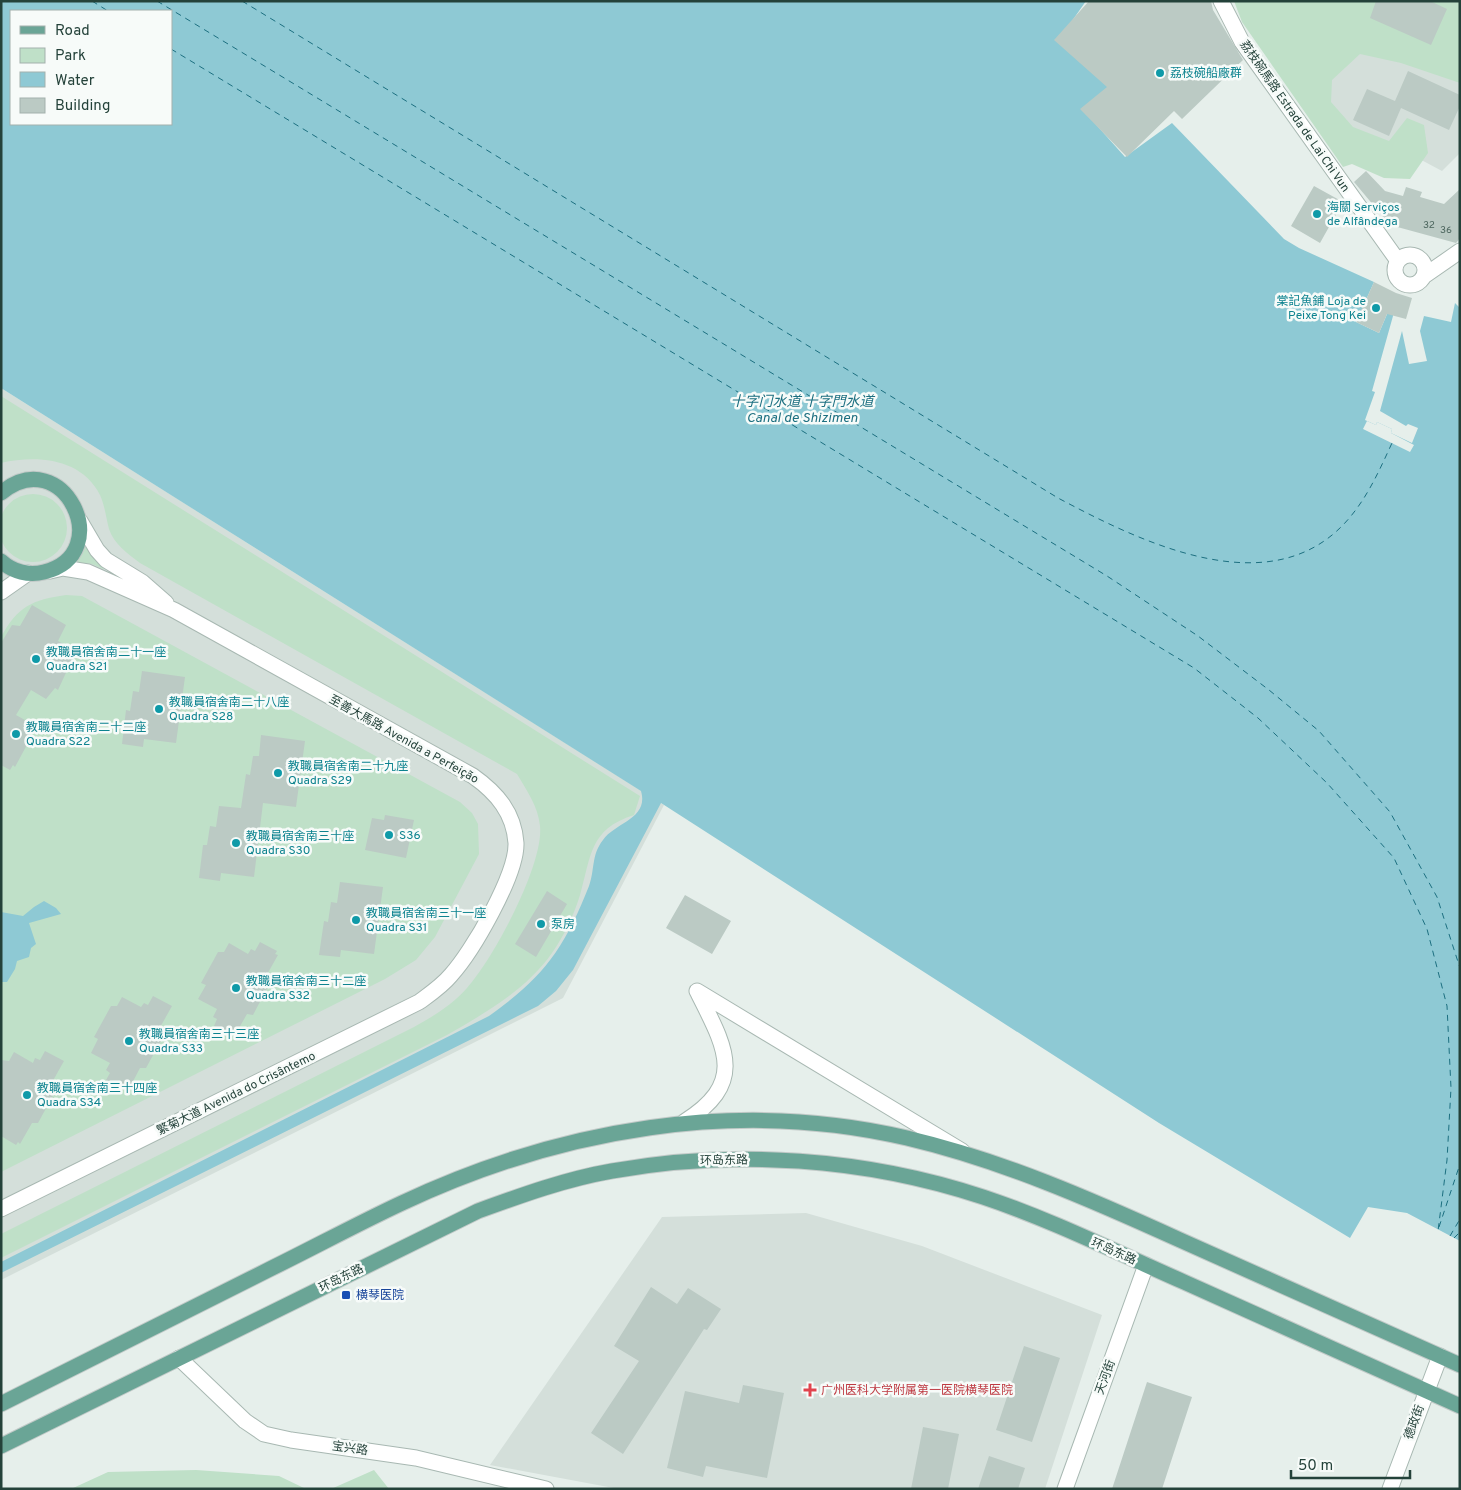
<svg xmlns="http://www.w3.org/2000/svg" width="1461" height="1490" font-family="Overpass,'Noto Sans SC',sans-serif">
	<rect width="100%" height="100%" fill="#e6efeb"/>
	<path fill="#d4dfda" d="M1460,1V153L1442,171L1412,155L1369,168L1267,14Z
		M1,388L664,805L563,998L1,1280Z
		M806,1213L922,1246L1102,1315L1045,1489H619L490,1465L662,1217Z"/>
	<path fill="#bfe0c8" d="M1234,1H1460V83L1401,63L1360,54L1332,80L1331,102L1353,127L1389,141L1407,118L1424,125L1428,153L1410,179L1384,178L1352,164L1343,167L1242,22Z
		M1,396L640,796L634,815C589,829 591,857 580,895C574,915 564,936 552,953C525,991 485,1013 447,1035L1,1258V1234L414,1027C434,1016 452,1005 467,988C493,959 544,865 540,826C538,806 527,791 517,774L140,563C128,554 114,544 109,529C106,518 105,506 100,495C81,458 37,455 1,463Z
		M-1 528a34 34 0 1 1 68 0a34 34 0 1 1-68 0Z
		M85,543L106,565L103,569L92,564L74,562Z
		M66,595L82,596L460,802L472,813L478,824L479,854L435,937L416,960L385,979L1,1172V637C18,606 32,600 66,595Z
		M196,1470L279,1476L306,1489H71L108,1472Z
		M374,1470L389,1489H331Z"/>
	<path fill="#8ec9d4" fill-rule="evenodd" d="M1,1H1086L1058,41L1144,53L1084,111L1125,157L1172,123L1284,239L1299,248L1374,282L1356,322L1379,333L1396,293L1393,316L1372,391L1375,392L1365,420L1376,425L1377,422L1392,429L1391,433L1412,443L1418,428L1408,424L1406,426L1380,411L1402,331L1409,364L1427,361L1420,331L1424,316L1451,322L1455,303L1460,308V1241L1407,1213L1368,1207L1350,1238L1159,1123L661,803L573,970L556,991L538,1006L1,1273V1262L489,1016C544,977 564,949 589,886C595,870 591,855 603,840C616,822 649,819 641,791L1,388ZM11,11H171V124H11Z
		M44,901L56,908L61,914L29,923L36,944L31,948L29,957L17,961L15,969L7,982H1V912L23,916L34,907Z"/>
	<path fill="#e6efeb" d="M1367,421L1376,425L1377,422L1392,429L1391,433L1414,445L1410,452L1363,429Z"/>
	<g fill="none" stroke-linecap="round" stroke-linejoin="round">
		<path stroke="#1c6f80" stroke-width="1" stroke-dasharray="6 5" stroke-linecap="butt" d="M92,1L108,11
			M157,1L1107,576L1198,636L1269,690L1319,731L1390,812L1437,897L1460,968
			M242,1L1058,498C1141,542 1275,609 1351,516C1369,494 1380,469 1392,443
			M171,49L1194,668L1258,718L1327,783L1394,858L1427,929L1447,1006L1451,1088L1447,1160L1438,1231
			M1439,1227L1460,1164
			M1450,1236L1460,1219
			M1454,1238L1460,1232"/>
	</g>
	<path fill="#bbcac4" d="M1089,1H1211L1213,10L1243,60L1182,119L1174,111L1127,157L1080,109L1107,87L1054,40Z
		M1376,1H1430L1447,9L1431,45L1370,18Z
		M1408,71L1460,95V106L1449,130L1401,108L1389,136L1353,120L1367,89L1395,101Z
		M1366,171L1385,191L1403,196L1406,187L1422,192L1420,197L1444,204L1460,189V238L1456,243L1390,225L1354,182Z
		M1314,186L1343,202L1320,243L1291,226Z
		M1374,282L1396,293L1412,298L1406,319L1387,314L1379,333L1356,322Z
		M32,605L66,625L58,641L76,651L58,690L55,688L46,699L31,690L16,715L32,724L31,727L33,728L27,740L29,741L15,767L13,765L10,770L1,765V643L12,625L20,626Z
		M142,671L185,677L176,743L144,739L143,747L122,744L126,710L130,711L133,691L139,692Z
		M261,735L305,741L296,807L263,803L254,877L221,873L220,881L199,878L203,845H207L210,826L216,827L219,806L241,808L246,774L250,775L253,756H259Z
		M385,815L414,820L406,858L365,850L372,818L384,820Z
		M340,882L383,887L374,954L341,950L340,957L319,955L324,921L328,922L331,902L337,903Z
		M547,891L567,904L536,957L515,944Z
		M685,895L731,921L712,954L666,928Z
		M260,942L277,951L275,954L278,955L265,978L270,980V983L253,1015L247,1014L235,1035L233,1034L232,1036L214,1026L217,1019L213,1017L217,1009L198,999L206,985L201,983L218,952H224L229,943L248,954L251,949L255,951Z
		M153,996L172,1006L158,1031L163,1037L146,1068H140L129,1089L126,1087L125,1090L106,1080L110,1073L106,1070L110,1063L91,1053L98,1039L94,1037L111,1006H117L122,997L141,1007L144,1003L148,1005Z
		M45,1051L64,1061L50,1086L54,1089L55,1092L38,1123H32L20,1144L18,1142L16,1145L1,1136V1060L9,1061L14,1052L33,1063L35,1058L40,1060Z
		M651,1287L677,1304L688,1288L721,1309L707,1330L704,1329L623,1454L591,1433L639,1361L614,1346Z
		M1024,1346L1060,1358L1032,1442L996,1430Z
		M1147,1382L1192,1397L1162,1489H1112Z
		M743,1385L784,1393L767,1478L706,1466L703,1477L667,1468L685,1391L739,1403Z
		M923,1427L959,1434L948,1489H911Z
		M989,1456L1025,1468L1018,1489H978Z"/>
	<g fill="none" stroke-linecap="round" stroke-linejoin="round">
		<defs>
			<path id="minor" d="M1221,1L1242,42L1398,261
				M1395 270a15 15 0 1 1 30 0a15 15 0 1 1-30 0Z
				M1424,276L1460,251
				M80,521L97,550L106,560L142,582L166,603
				M1,592L28,573
				M684,1122C748,1082 725,1047 697,991L962,1151
				M1,1209L419,1002C430,994 442,986 451,975C472,952 517,875 516,843C514,813 497,793 473,776L174,610L88,572L63,568L50,571
				M179,1358L245,1421L264,1434L291,1440L416,1458L546,1489
				M1065,1489L1146,1265
				M1390,1489L1440,1356"/>
			<path id="major" d="M1,493C63,441 118,554 44,572C29,576 13,572 1,561
				M1,1404C90,1360 179,1315 268,1270C313,1248 357,1224 402,1203C559,1129 737,1098 907,1138C1001,1160 1092,1200 1180,1240C1273,1281 1366,1324 1460,1365
				M1,1446L478,1211C522,1195 566,1179 612,1171C735,1149 865,1158 983,1197C1052,1220 1118,1253 1184,1282C1276,1324 1368,1364 1460,1406"/>
		</defs>
		<use href="#minor" stroke="#a8b8b2" stroke-width="17"/>
		<use href="#major" stroke="#c2cac8" stroke-width="17"/>
		<use href="#minor" stroke="#fff" stroke-width="15"/>
		<use href="#major" stroke="#6aa596" stroke-width="15"/>
	</g>
	<g fill="#0f9aa8" stroke="#f7fbf9" stroke-width="2">
		<circle cx="1160" cy="73" r="5"/>
		<circle cx="1317" cy="214" r="5"/>
		<circle cx="1376" cy="308" r="5"/>
		<circle cx="36" cy="659" r="5"/>
		<circle cx="159" cy="709" r="5"/>
		<circle cx="16" cy="734" r="5"/>
		<circle cx="278" cy="773" r="5"/>
		<circle cx="389" cy="835" r="5"/>
		<circle cx="236" cy="843" r="5"/>
		<circle cx="356" cy="920" r="5"/>
		<circle cx="541" cy="924" r="5"/>
		<circle cx="236" cy="988" r="5"/>
		<circle cx="129" cy="1041" r="5"/>
		<circle cx="27" cy="1095" r="5"/>
	</g>
	<rect fill="#1a4fb4" stroke="#f7fbf9" stroke-width="2" x="341" y="1290" width="10" height="10" rx="2.5"/>
	<path fill="#e0444e" stroke="#f7fbf9" stroke-width="2" d="M807.5 1382.5h5v5h5v5h-5v5h-5v-5h-5v-5h5z"/>
	<g text-anchor="middle" stroke-width="5" stroke-linejoin="round" paint-order="stroke">
		<g font-size="10" fill="#4a645c">
			<text x="1429" y="228">32</text>
			<text x="1446" y="233">36</text>
		</g>
		<g font-size="12" fill="#0d838f" stroke="#f7fbf9" text-anchor="start">
			<text x="1170" y="77">荔枝碗船廠群</text>
			<text x="1327" y="211">海關 Serviços<tspan x="1327" dy="14">de Alfândega</tspan></text>
			<text x="1366" y="305" text-anchor="end">棠記魚鋪 Loja de<tspan x="1366" dy="14">Peixe Tong Kei</tspan></text>
			<text x="46" y="656">教職員宿舍南二十一座<tspan x="46" dy="14">Quadra S21</tspan></text>
			<text x="169" y="706">教職員宿舍南二十八座<tspan x="169" dy="14">Quadra S28</tspan></text>
			<text x="26" y="731">教職員宿舍南二十二座<tspan x="26" dy="14">Quadra S22</tspan></text>
			<text x="288" y="770">教職員宿舍南二十九座<tspan x="288" dy="14">Quadra S29</tspan></text>
			<text x="399" y="839">S36</text>
			<text x="246" y="840">教職員宿舍南三十座<tspan x="246" dy="14">Quadra S30</tspan></text>
			<text x="366" y="917">教職員宿舍南三十一座<tspan x="366" dy="14">Quadra S31</tspan></text>
			<text x="551" y="928">泵房</text>
			<text x="246" y="985">教職員宿舍南三十二座<tspan x="246" dy="14">Quadra S32</tspan></text>
			<text x="139" y="1038">教職員宿舍南三十三座<tspan x="139" dy="14">Quadra S33</tspan></text>
			<text x="37" y="1092">教職員宿舍南三十四座<tspan x="37" dy="14">Quadra S34</tspan></text>
		</g>
		<g font-size="12" fill="#24423a" stroke="#f7fbf9">
			<text transform="translate(1295 116) rotate(55)" y="4">荔枝碗馬路 Estrada de Lai Chi Vun</text>
			<text transform="translate(404 739) rotate(29)" y="4">至善大馬路 Avenida a Perfeição</text>
			<text transform="translate(236 1093) rotate(-26)" y="4">繁菊大道 Avenida do Crisântemo</text>
			<text transform="translate(724 1160) rotate(-1)" y="4">环岛东路</text>
			<text transform="translate(1114 1251) rotate(24)" y="4">环岛东路</text>
			<text transform="translate(341 1278) rotate(-26)" y="4">环岛东路</text>
			<text transform="translate(1105 1377) rotate(-70)" y="4">天河街</text>
			<text transform="translate(1414 1422) rotate(-70)" y="4">德政街</text>
			<text transform="translate(350 1448) rotate(8)" y="4">宝兴路</text>
		</g>
		<g font-size="12" fill="#164399" stroke="#f7fbf9" text-anchor="start">
			<text x="356" y="1299">横琴医院</text>
		</g>
		<g font-size="12" fill="#be3a42" stroke="#f7fbf9" text-anchor="start">
			<text x="821" y="1394">广州医科大学附属第一医院横琴医院</text>
		</g>
		<g font-size="14" font-style="italic" fill="#1c6f80" stroke="#f7fbf9">
			<text x="802" y="406">十字门水道 十字門水道<tspan x="802" dy="16">Canal de Shizimen</tspan></text>
		</g>
	</g>
	<rect width="1461" height="1490" fill="none" stroke="#24423a" stroke-width="5"/>
	<rect x="10" y="10" width="162" height="115" fill="#f7fbf9" stroke="#a3b1ad"/>
	<rect x="20" y="26" width="25" height="8" fill="#6aa596" stroke="#a3b1ad"/>
	<text x="55" y="35" font-size="15" fill="#24423a">Road</text>
	<rect x="20" y="48" width="25" height="15" fill="#bfe0c8" stroke="#a3b1ad"/>
	<text x="55" y="60" font-size="15" fill="#24423a">Park</text>
	<rect x="20" y="72" width="25" height="15" fill="#8ec9d4" stroke="#a3b1ad"/>
	<text x="55" y="85" font-size="15" fill="#24423a">Water</text>
	<rect x="20" y="98" width="25" height="15" fill="#bbcac4" stroke="#a3b1ad"/>
	<text x="55" y="110" font-size="15" fill="#24423a">Building</text>
	<path d="M1291 1470v8h119v-8" fill="none" stroke="#24423a" stroke-width="2.5"/>
	<text x="1298" y="1470" font-size="15" fill="#24423a" stroke="#f7fbf9" stroke-width="4" paint-order="stroke">50 m</text>
</svg>
